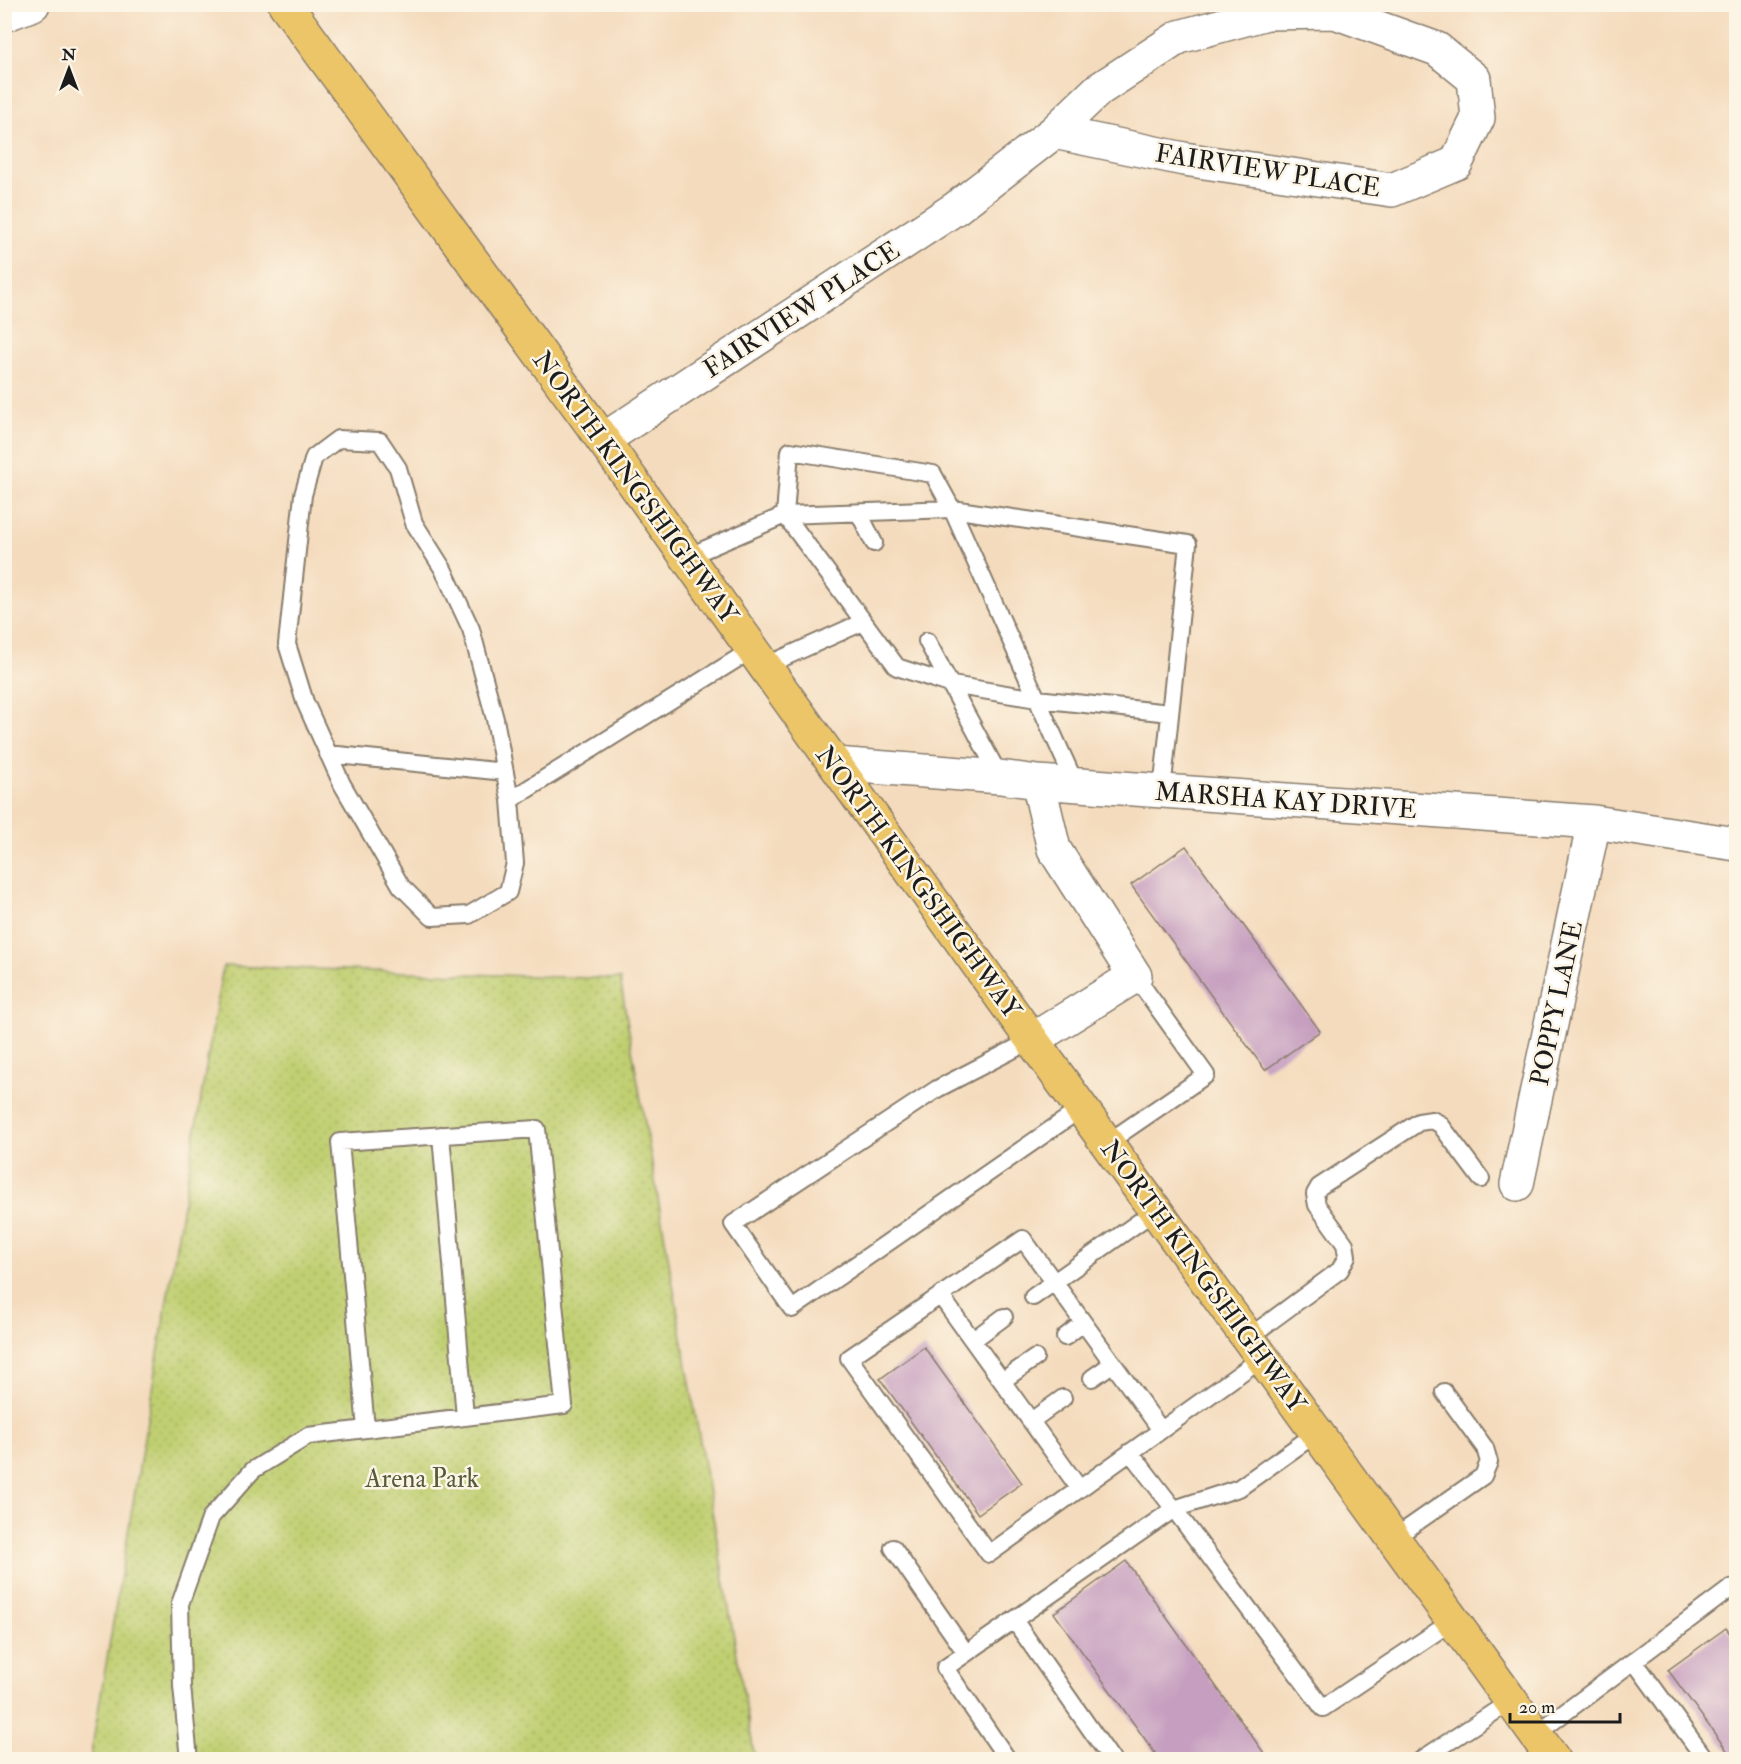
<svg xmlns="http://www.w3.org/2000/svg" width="1741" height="1764" font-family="'IM FELL Double Pica',serif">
	<defs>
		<pattern id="green-dots" width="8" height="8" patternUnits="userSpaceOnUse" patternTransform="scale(1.5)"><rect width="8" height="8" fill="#c0cf71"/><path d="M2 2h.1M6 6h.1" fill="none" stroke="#a4b161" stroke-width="1.8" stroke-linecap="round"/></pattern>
	</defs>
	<rect width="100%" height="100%" fill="#fcf5e5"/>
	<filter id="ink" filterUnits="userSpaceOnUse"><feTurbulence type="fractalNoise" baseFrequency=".0167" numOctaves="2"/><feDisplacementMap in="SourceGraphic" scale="12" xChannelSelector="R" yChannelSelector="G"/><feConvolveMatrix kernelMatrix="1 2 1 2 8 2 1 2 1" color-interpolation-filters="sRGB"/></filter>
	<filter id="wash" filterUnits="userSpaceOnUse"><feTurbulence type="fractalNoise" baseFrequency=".008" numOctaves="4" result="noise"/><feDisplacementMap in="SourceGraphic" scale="24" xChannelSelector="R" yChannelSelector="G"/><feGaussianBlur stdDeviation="1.35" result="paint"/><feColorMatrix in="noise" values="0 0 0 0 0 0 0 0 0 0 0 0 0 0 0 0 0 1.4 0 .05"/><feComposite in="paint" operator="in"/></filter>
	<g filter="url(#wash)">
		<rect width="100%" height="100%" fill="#f4dbbd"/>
		<path fill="url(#green-dots)" stroke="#6e7646" stroke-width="1.5" d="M223,966L620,979L755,1759L90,1760Z"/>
		<g id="blocks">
			<path fill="#c69fc0" d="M1186,846L1320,1031L1265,1070L1131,885Z
				M924,1347L1022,1483L978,1514L880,1379Z
				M1126,1561L1269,1760H1160L1054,1613Z
				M1726,1628L1736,1642V1760H1734L1668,1670Z"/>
		</g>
	</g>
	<g filter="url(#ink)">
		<use href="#blocks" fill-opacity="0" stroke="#887c6c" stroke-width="1.5"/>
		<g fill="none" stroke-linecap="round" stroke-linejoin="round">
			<defs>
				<path id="service" d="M338,439L380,441L398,468L414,523L443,569L471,629L495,719L510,800L515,863L508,892L469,915L432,917L401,886L342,784L305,702L287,644L303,495L314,457Z
					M790,451L933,474L952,509L785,515Z
					M859,513L874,543
					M687,557L785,515L897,667L952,685L1037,699L952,509L1188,544L1162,791
					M927,641L1000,777
					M765,666L863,622
					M328,754L505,772
					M1075,783L1037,699L1170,713
					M510,800L753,649
					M1032,1040L937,1089L733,1224L792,1309L1082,1108
					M441,1135L465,1417
					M1107,1143L1206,1075L1135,976
					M940,1295L1079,1488
					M1033,1297L1156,1210
					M1065,1337L1083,1323
					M1249,1337L1340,1270L1347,1256L1345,1244L1317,1205L1315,1194L1319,1187L1419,1122L1432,1120L1440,1124L1481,1179
					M973,1340L1004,1317
					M1092,1378L1112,1364
					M1002,1381L1035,1358
					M1031,1421L1063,1398
					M1161,1430L1023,1239L849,1358L989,1554L1263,1357
					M1318,1432L1239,1488L1174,1509L1323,1708L1454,1620
					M1394,1538L1483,1476L1489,1462L1485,1448L1444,1392
					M893,1548L966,1653
					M1014,1620L1174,1509L1130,1452
					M1634,1661L1706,1760
					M1536,1734L1730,1589L1736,1588
					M189,1760L182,1686L180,1604L211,1517L253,1470L308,1436L564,1405L537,1129L340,1142L366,1429
					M1008,1760L945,1668L1014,1620L1112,1760
					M1421,1760L1511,1701"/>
				<path id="minor" d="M603,440L956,208L1054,132L1098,90L1179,37L1267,13L1335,12L1437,49L1474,79L1478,118L1456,163L1392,190L1184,159L1054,132
					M835,764L1000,777L1038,782L1594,822L1736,844
					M1032,1040L1135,976L1054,849L1038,782
					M1517,1184L1594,822"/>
				<path id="tertiary" d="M4,15L33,4"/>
				<path id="primary" d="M285,4L603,440L1032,1040L1554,1760"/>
			</defs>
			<use href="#service" stroke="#887c6c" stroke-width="20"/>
			<use href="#minor" stroke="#887c6c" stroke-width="36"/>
			<use href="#tertiary" stroke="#887c6c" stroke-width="36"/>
			<use href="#primary" stroke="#887c6c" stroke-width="36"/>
			<use href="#service" stroke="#fff" stroke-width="16"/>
			<use href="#minor" stroke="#fff" stroke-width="33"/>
			<use href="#tertiary" stroke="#fff" stroke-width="33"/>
			<use href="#primary" stroke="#edc569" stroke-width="33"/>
		</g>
	</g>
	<g text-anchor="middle" stroke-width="5" stroke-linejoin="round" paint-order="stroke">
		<g font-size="26" fill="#1c1c1c" stroke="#fcf5e5">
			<text transform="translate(1268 170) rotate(9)" y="9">FAIRVIEW PLACE</text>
			<text transform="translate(801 309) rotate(-33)" y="9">FAIRVIEW PLACE</text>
			<text transform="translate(636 487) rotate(54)" y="9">NORTH KINGSHIGHWAY</text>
			<text transform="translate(1286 800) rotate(4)" y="9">MARSHA KAY DRIVE</text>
			<text transform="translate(919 882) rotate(54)" y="9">NORTH KINGSHIGHWAY</text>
			<text transform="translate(1556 1003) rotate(-78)" y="9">POPPY LANE</text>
			<text transform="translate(1204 1276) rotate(54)" y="9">NORTH KINGSHIGHWAY</text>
		</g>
		<g font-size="26" fill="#555b3a" stroke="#fcf5e5">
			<text x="422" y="1487">Arena Park</text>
		</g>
	</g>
	<rect width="1741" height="1764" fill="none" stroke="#fcf5e5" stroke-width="24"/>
	<g transform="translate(69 69)" stroke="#fcf5e5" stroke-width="4.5" paint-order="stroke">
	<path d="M0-4.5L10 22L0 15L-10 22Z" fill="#1c1c1c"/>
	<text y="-9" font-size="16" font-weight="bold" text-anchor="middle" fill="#1c1c1c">N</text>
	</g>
	<path d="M1510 1713v9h110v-9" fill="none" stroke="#1c1c1c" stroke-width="3"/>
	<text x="1519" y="1713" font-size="18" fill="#1c1c1c" stroke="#fcf5e5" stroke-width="4.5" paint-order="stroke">20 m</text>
</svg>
